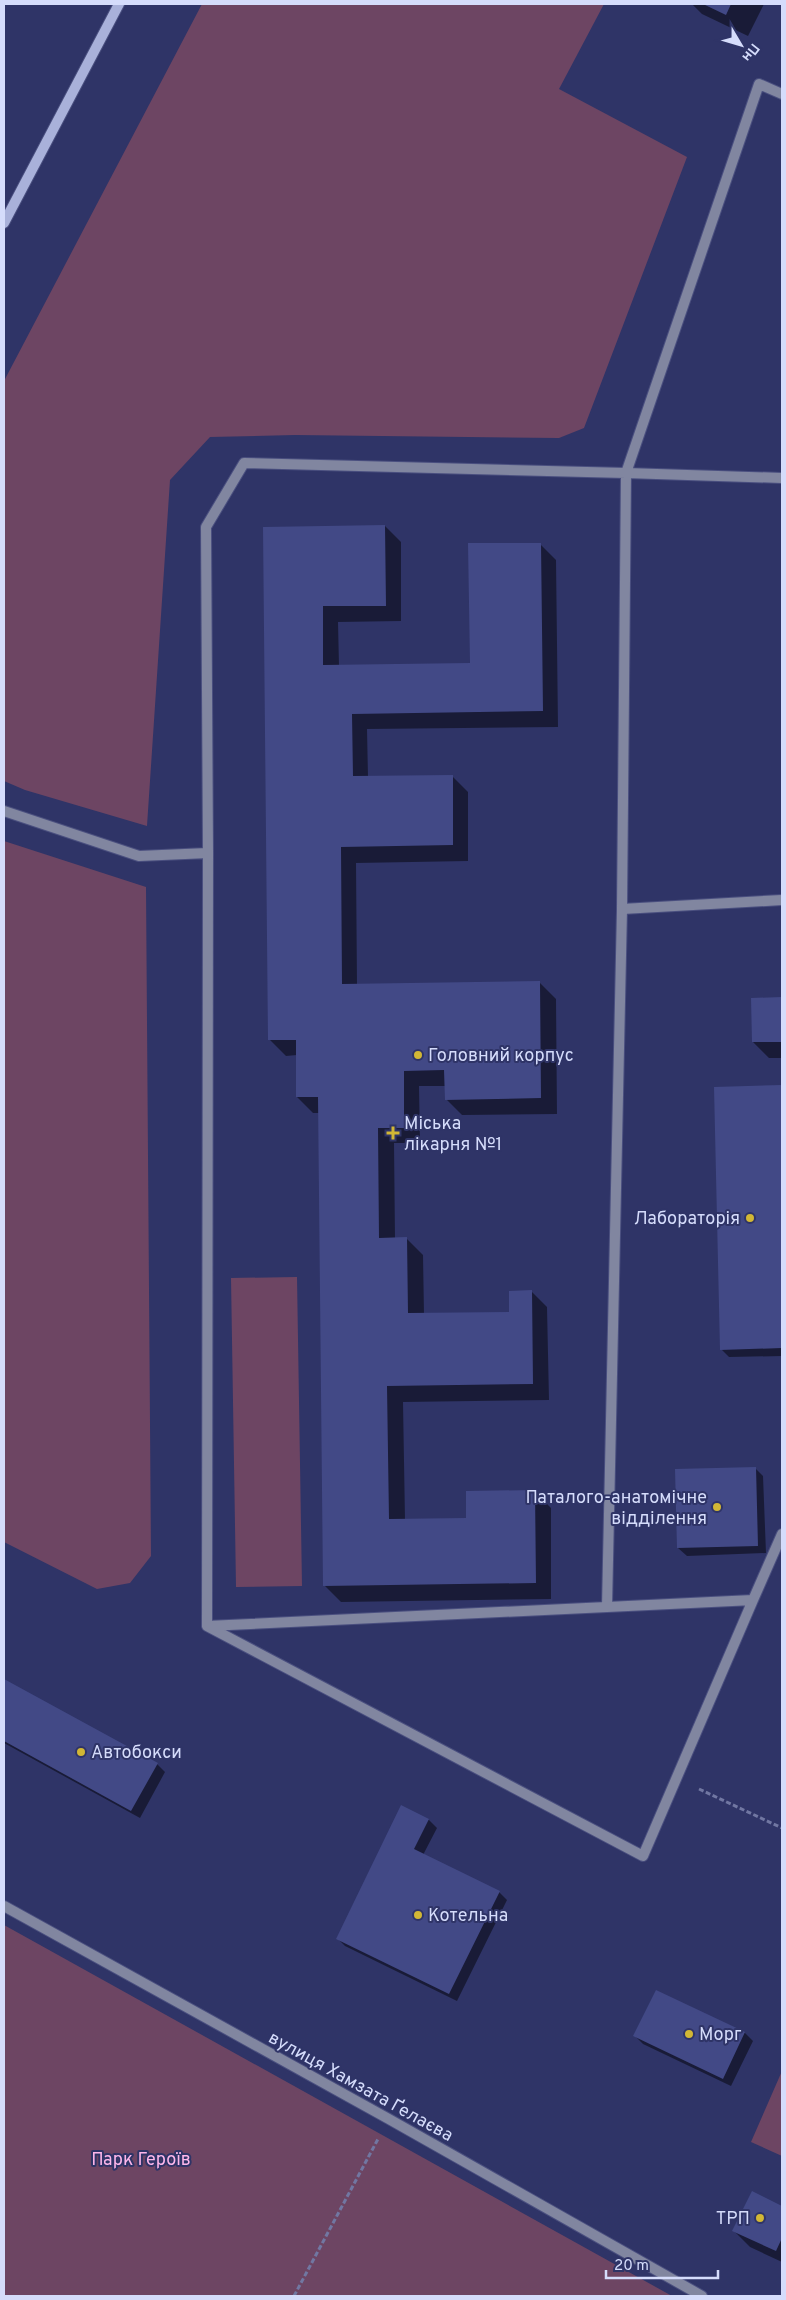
<svg xmlns="http://www.w3.org/2000/svg" width="786" height="2300" font-family="Overpass,sans-serif">
	<rect width="100%" height="100%" fill="#2f3467"/>
	<path fill="#6d4563" d="M202,4H604L559,89L687,157L584,428L559,438L295,435L210,437L170,480L147,826L25,790L4,781V381Z
		M4,841L146,887L151,1556L130,1583L97,1589L4,1542Z
		M297,1277L302,1586L236,1587L231,1278Z
		M4,1925L672,2296H4Z
		M782,2071V2156L751,2142Z"/>
	<path fill="#0007" d="M692,4H764L748,36L702,14Z
		M385,526L401,542V621L338,622L339,666L471,664L540,544L556,560L558,727L367,729L368,777L452,776L468,792V861L356,863L357,985L540,983L556,999L557,1114L462,1115L446,1099V1086H419L420,1143H394L395,1239H407L423,1255L424,1314L511,1313L531,1291L547,1307L549,1400L403,1402L405,1520L468,1519L535,1492L551,1508V1599L341,1602L325,1586L320,1113H313L297,1097V1055L286,1056L270,1040L264,528Z
		M752,999H782V1058H769L753,1042Z
		M782,1087V1356L729,1357L721,1349L715,1088Z
		M755,1468L763,1476L766,1553L687,1556L678,1548Z
		M4,1680L157,1764L165,1772L140,1818L4,1743Z
		M402,1807L429,1820L437,1828L423,1855L499,1892L507,1900L457,2001L345,1946L337,1938Z
		M657,1992L745,2033L753,2041L731,2086L643,2044L635,2036Z
		M752,2193L782,2207V2262L750,2247L734,2231Z"/>
	<path fill="#424986" d="M703,4H731L726,15Z
		M385,525L386,606H323V665L470,663L468,543H541L543,711L352,714L353,776L453,775V845L341,847L342,984L540,981L541,1098L445,1100L444,1070L404,1071V1128H378L379,1238L407,1237L408,1313L509,1312V1291L532,1290L533,1384L387,1386L389,1519L466,1518V1491L535,1490L536,1583L323,1586L318,1097H296V1040H268L263,527Z
		M782,997V1042H752L751,998Z
		M782,1085V1348L720,1350L714,1087Z
		M756,1467L758,1546L677,1548L675,1469Z
		M4,1679L158,1763L131,1811L4,1741Z
		M401,1805L429,1819L414,1849L500,1891L449,1994L336,1939Z
		M656,1990L745,2032L723,2079L633,2036Z
		M752,2191L782,2206V2238L776,2251L732,2231Z"/>
	<g fill="none" stroke-linecap="round" stroke-linejoin="round">
		<defs>
			<path id="lane" d="M4,811L139,856L208,853
				M622,909L782,900
				M753,1600L643,1856L207,1626Z
				M753,1600L782,1534
				M607,1607L622,909L626,473L782,478
				M207,1626L208,853L206,527L244,463L626,473L759,84L782,94"/>
			<path id="street" d="M4,1906L389,2119L702,2296"/>
			<path id="secondary" d="M4,223L119,4"/>
		</defs>
		<use href="#lane" stroke="#4a4f7f" stroke-width="12"/>
		<use href="#street" stroke="#4a4f7f" stroke-width="12"/>
		<use href="#secondary" stroke="#4a4f7f" stroke-width="12"/>
		<path stroke="#7177a2" stroke-width="3" stroke-dasharray="5 2.5" stroke-linecap="butt" d="M699,1789L782,1828
			M294,2296L378,2139"/>
		<use href="#lane" stroke="#8186a0" stroke-width="10"/>
		<use href="#street" stroke="#8186a0" stroke-width="10"/>
		<use href="#secondary" stroke="#a9b1da" stroke-width="10"/>
	</g>
	<g fill="#d2b735" stroke="#2f3467" stroke-width="2">
		<circle cx="418" cy="1055" r="5"/>
		<path d="M390.5 1125.5h5v5h5v5h-5v5h-5v-5h-5v-5h5z"/>
		<circle cx="750" cy="1218" r="5"/>
		<circle cx="717" cy="1507" r="5"/>
		<circle cx="81" cy="1752" r="5"/>
		<circle cx="418" cy="1915" r="5"/>
		<circle cx="689" cy="2034" r="5"/>
		<circle cx="760" cy="2218" r="5"/>
	</g>
	<g text-anchor="middle" stroke-width="4" stroke-linejoin="round" paint-order="stroke">
		<g font-size="18" fill="#d5dcfb" stroke="#2f3467" text-anchor="start">
			<text x="428" y="1061">Головний корпус</text>
			<text x="404" y="1129">Міська<tspan x="404" dy="21">лікарня №1</tspan></text>
			<text x="740" y="1224" text-anchor="end">Лабораторія</text>
			<text x="707" y="1503" text-anchor="end">Паталого-анатомічне<tspan x="707" dy="21">відділення</tspan></text>
			<text x="91" y="1758">Автобокси</text>
			<text x="428" y="1921">Котельна</text>
			<text x="699" y="2040">Морг</text>
			<text x="750" y="2224" text-anchor="end">ТРП</text>
		</g>
		<g font-size="18" fill="#d5dcfb" stroke="#2f3467">
			<text transform="translate(361 2086) rotate(29)" y="6">вулиця Хамзата Ґелаєва</text>
		</g>
		<g font-size="18" fill="#fdb7ea" stroke="#2f3467">
			<text x="141" y="2165">Парк Героїв</text>
		</g>
	</g>
	<rect width="786" height="2300" fill="none" stroke="#d5dcfb" stroke-width="10"/>
	<g transform="translate(741 45) rotate(128)" stroke="#2f3467" stroke-width="4" paint-order="stroke">
	<path d="M0-4L9 19L0 12L-9 19Z" fill="#d5dcfb"/>
	<text y="-8" font-size="14" font-weight="bold" text-anchor="middle" fill="#d5dcfb">Пн</text>
	</g>
	<path d="M606 2270v8h112v-8" fill="none" stroke="#d5dcfb" stroke-width="2.5"/>
	<text x="614" y="2270" font-size="15" fill="#d5dcfb" stroke="#2f3467" stroke-width="4" paint-order="stroke">20 m</text>
</svg>
